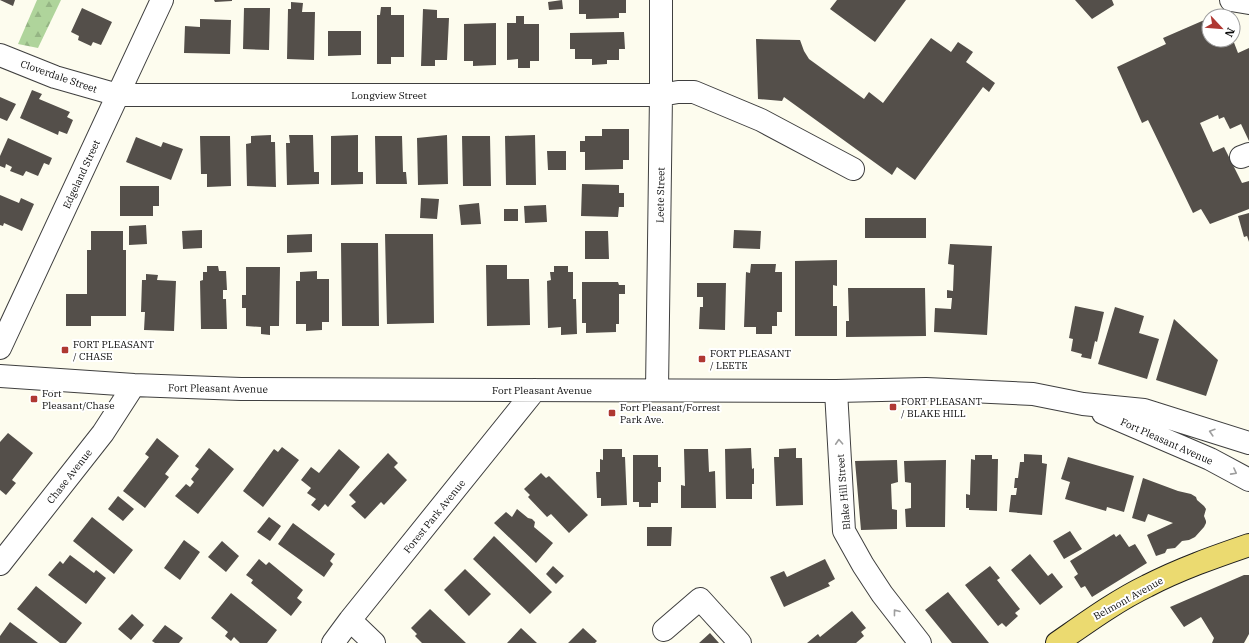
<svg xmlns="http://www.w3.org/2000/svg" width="1249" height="643" font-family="'IBM Plex Serif',serif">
	<defs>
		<pattern id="forest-firs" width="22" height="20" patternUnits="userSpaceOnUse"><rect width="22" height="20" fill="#afd49b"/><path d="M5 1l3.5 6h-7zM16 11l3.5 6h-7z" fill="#95b584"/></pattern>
	</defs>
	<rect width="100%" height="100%" fill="#fdfcee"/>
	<path fill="url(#forest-firs)" d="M37,0H61L38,48L18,44Z"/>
	<path fill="#544f4a" d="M0,0H15L13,6Z
		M214,0H232V1L215,2Z
		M562,0L563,9L549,10L548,2Z
		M579,0H626V13H619V18L586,19V14H579Z
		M837,0H906L875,42L830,9Z
		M1075,0H1112L1114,5L1092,19Z
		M291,2L303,3L302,12H315L314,60L287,59L288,9H291Z
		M381,7H391V15H404V57H391V64H377V15H380Z
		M82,8L112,22L101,45L93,42L91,46L78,40L79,36L71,32Z
		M244,8H270L269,50L243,49Z
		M423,9L437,10V18H449L447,60H435V66H421Z
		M516,16H524V24H539V61H530V68H518V59L507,60V23H516Z
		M1209,18V40H1233L1238,53L1249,48V141L1241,124L1230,129L1224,117L1219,119L1218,115L1200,123L1213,152L1224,147L1242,183L1249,181V209L1210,224L1201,209L1193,213L1148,120L1142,123L1117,67L1166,44L1163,38Z
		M200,19L231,20L230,54L184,53L185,26L200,27Z
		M496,23V65L473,66V61H464V24Z
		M328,31H361V55L328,56Z
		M624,32L625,49H619V60H607V64L592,65V59H575V49H570V33Z
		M931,38L951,52L958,42L973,52L966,62L995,83L989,92L983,87L915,180L897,167L892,175L784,97L782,101L758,99L756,39L800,40L804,51L809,59L864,99L869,92L883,103Z
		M32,90L42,94L39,99L70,112L67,117L73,120L67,134L59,131L58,135L20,118Z
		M0,97L16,104L7,121L0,118Z
		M602,129H629V160H623V169L585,170V152H580V141H585V136H602Z
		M271,135V142H275L276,187L247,186L246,144L251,143V136Z
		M289,135H313L314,172H319V184L287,185L286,143H290Z
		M358,135V172H363V184L331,185V136Z
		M447,135L448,184L418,185L417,138Z
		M535,135L536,185H506L505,136Z
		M200,136H230L231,186L207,187V174H201Z
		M375,136H402L403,172H406L407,184H376Z
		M462,136H490L491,186H463Z
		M136,137L161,147L163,142L183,149L171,180L126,162Z
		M8,138L52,158L49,165L44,163L38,176L26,171L23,176L10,171L12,167L6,164L5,168L0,166V156Z
		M547,151H566V170H548Z
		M582,184L619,185V193H624V207H619L618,217L581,216Z
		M120,186H159V206H153V216H120Z
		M0,195L19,203L21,198L34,204L22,231L4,223L3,226L0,225Z
		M421,198L439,199L437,219L420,218Z
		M479,203L481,224L461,225L459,205Z
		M546,205L547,222L525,223L524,206Z
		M504,209H518V221H504Z
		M1249,213V242L1247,236L1244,237L1238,216Z
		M865,218H926V238H865Z
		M146,225L147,244L129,245V226Z
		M202,230V248L183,249L182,231Z
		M734,230L761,231L760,249L733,248Z
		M91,231H123V250H126V316H91V326H66V294H87V250H91Z
		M585,231H608L609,259H585Z
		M312,234V252L287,253V235Z
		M385,234H433L434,323L387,324Z
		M341,243H378L379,326H342Z
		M950,244L992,246L987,335L934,332L935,308L951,309L952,298H947V290L953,291L954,265L948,264Z
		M837,260V286L833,285V306H837V336H795V261Z
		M751,264H776L775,272H782V312H777V326H772V334H756V327H744L746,272L750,273Z
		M486,265H507V279H529L530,325L487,326Z
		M207,266H218L219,271H226L227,290H223V299H226L227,329H201L200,281L203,280V272H207Z
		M554,266H568V272H573V299H576L577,334L561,335V327L548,328L547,281L551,280L550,272H554Z
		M246,267H280L279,326H270V335L261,334V327L246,326V308H242V295H246Z
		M317,271V279H329V322H322V330L306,331V324H296V281H300V272Z
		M146,274L158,275L157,280L176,281L174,331L144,330L145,312H141L142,280H146Z
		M582,282H618L619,285H625V294H619V324H616V332L586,333V323H582Z
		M697,283H726L725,330L699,329L700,307H703V297H697Z
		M848,288H925L926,336L846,337V321H849Z
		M1075,306L1104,312L1097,342L1095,341L1091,359L1081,357L1082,354L1071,351L1073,339L1069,338Z
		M1115,307L1144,316L1139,333L1159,339L1147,379L1098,364Z
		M1174,319L1218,360L1206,396L1156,380Z
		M8,433L33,453L12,480L16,483L6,495L0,490V442Z
		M157,438L179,456L165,474L169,477L145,508L123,491L149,457L145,454Z
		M282,447L299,460L263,507L243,491L274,449L278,452Z
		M209,448L234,469L198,514L175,496L186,484L190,487L194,482L191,479L199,469L195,466Z
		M751,448L752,469L754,468V484H752V499H726L725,449Z
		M796,448V458H802L803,505L776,506L774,457H779V449Z
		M339,449L360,467L328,507L325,504L319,511L311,505L316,499L307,493L311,488L301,480L311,467L319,473Z
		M603,449H622V457H625L627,505L601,506V498H597L596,472H600V459L603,460Z
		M684,449H708L709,472L715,471L716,508H681V485L685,486Z
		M388,453L398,463L394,467L407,480L384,505L381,502L365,519L351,506L356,502L349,495Z
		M1024,454L1042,455V463L1047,464L1042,515L1009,512L1011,495H1016L1017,488H1014L1015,478H1018L1020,462H1024Z
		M633,455H658V467H661V482H658V503H651V507H639V502H633Z
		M975,455H992V459H998L997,511L969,510V508H966V494L970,495L971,459L975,460Z
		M1068,457L1134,476L1124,512L1107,507L1106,511L1065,499L1070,482L1061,479Z
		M897,460L898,482L891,484L892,509L897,510V529L861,530L855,461Z
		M946,460L945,527H906L905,509L911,508V483L905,482L904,461Z
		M541,473L546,478L549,476L588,515L569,533L551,514L547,517L528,497L530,495L524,489Z
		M1143,478L1178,491L1191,494L1196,497L1197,500L1204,506L1206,509L1204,516L1206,521V523L1204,527L1195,537L1189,540L1182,541L1175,548L1167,549L1165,553L1156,556L1147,535L1173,523L1148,514L1145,522L1132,518Z
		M118,496L134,509L123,521L108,509Z
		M517,509L528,518L532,519L535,522L534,527L553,543L536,563L494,523L506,512L512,517Z
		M92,517L133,550L114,574L73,541Z
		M269,517L281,526L270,541L257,532Z
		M293,523L335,554L330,561L333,564L324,577L278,544Z
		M647,527H672L671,546H647Z
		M1070,531L1082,549L1064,559L1053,541Z
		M1114,534L1116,537L1120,534L1129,547L1135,544L1147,563L1092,597L1085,586L1081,588L1074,577L1078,574L1070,561Z
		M494,536L552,592L530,614L473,559Z
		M184,540L200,552L180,580L164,568Z
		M222,541L239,556L226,572L208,557Z
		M1030,554L1048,576L1052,573L1063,587L1040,605L1011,570Z
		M70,555L94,573L96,570L106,578L86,604L48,575L60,561L63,564Z
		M259,559L266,565L269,562L303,590L297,598L302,602L291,616L251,583L253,580L246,575Z
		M825,559L835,579L828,583L830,586L784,607L770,577L784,571L787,577Z
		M553,566L564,576L556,584L546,574Z
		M990,566L1000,578L997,580L1020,609L1015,613L1018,616L1006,627L1002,623L998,626L965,585Z
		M465,569L491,594L469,616L444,590Z
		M1244,575H1249V634L1244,643H1212L1214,638L1201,617L1184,627L1170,607Z
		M36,586L82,623L66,643H60L17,609Z
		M948,592L989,643H952L925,610Z
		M231,593L277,630L267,643H240L234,637L231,641L225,636L228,632L211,618Z
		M430,609L466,643H422L415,636L417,634L411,628Z
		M852,611L866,628L861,632L864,636L856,643H807L818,634L820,637Z
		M132,614L144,625L131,640L118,629Z
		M10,622L38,643H0V636Z
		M165,625L183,638L179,643H155L152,641Z
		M521,628L537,643H507Z
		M583,628L597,641L595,643H568Z
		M710,633L719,643H699Z"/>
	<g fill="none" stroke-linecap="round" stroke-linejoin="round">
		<defs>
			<path id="minor" d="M1231,0L1249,3
				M0,55L55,77L118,95H661L678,92H694L761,120L853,169
				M1241,157L1249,154
				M0,348L162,0
				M0,376L134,385L241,389L836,391L926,389L1033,394L1083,404L1144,410L1249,443
				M657,390L661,95V0
				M836,391L844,531L863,565L882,594L920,643
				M1103,413L1210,459L1249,480
				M0,564L103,433L134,385
				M350,620L374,643
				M664,630L700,599L740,643
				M333,643L350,620L535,390"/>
			<path id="major" d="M1057,643C1086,623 1116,601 1147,586C1180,569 1214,557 1249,545"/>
		</defs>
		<use href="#minor" stroke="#3f3f3f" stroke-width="24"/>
		<use href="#major" stroke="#1d1d1d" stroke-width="24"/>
		<use href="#minor" stroke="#fff" stroke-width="22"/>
		<use href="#major" stroke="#ebda70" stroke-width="22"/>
	</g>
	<defs><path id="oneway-chevron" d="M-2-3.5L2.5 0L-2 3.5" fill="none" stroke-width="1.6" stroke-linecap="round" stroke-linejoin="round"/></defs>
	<g stroke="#9e9e9e">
		<use href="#oneway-chevron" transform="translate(1212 432) rotate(-163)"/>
		<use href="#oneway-chevron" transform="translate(839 442) rotate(-93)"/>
		<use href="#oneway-chevron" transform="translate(1234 472) rotate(28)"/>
		<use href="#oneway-chevron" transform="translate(896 612) rotate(-128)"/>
	</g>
	<g fill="#af3832" stroke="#fff" stroke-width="1.5">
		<rect x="61" y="346" width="8" height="8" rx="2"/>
		<rect x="698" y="355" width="8" height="8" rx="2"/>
		<rect x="30" y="395" width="8" height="8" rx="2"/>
		<rect x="889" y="403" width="8" height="8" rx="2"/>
		<rect x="608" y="409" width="8" height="8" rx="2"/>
	</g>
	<g text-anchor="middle" stroke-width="4" stroke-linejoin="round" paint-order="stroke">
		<g font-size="10" fill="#0c0c0c" stroke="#fff">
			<text transform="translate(59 76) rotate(19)" y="4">Cloverdale Street</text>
			<text x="389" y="99">Longview Street</text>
			<text transform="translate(81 174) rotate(-65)" y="4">Edgeland Street</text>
			<text transform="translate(660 195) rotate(-89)" y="4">Leete Street</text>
			<text transform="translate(218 388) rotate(1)" y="4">Fort Pleasant Avenue</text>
			<text x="542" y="394">Fort Pleasant Avenue</text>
			<text transform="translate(1167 441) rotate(24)" y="4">Fort Pleasant Avenue</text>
			<text transform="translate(69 476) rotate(-52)" y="4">Chase Avenue</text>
			<text transform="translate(843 492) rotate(-95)" y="4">Blake Hill Street</text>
			<text transform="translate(434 516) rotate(-51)" y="4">Forest Park Avenue</text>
			<text transform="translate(1128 598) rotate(-29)" y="4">Belmont Avenue</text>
		</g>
		<g font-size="10" fill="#0c0c0c" stroke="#fff" text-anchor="start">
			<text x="73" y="348">FORT PLEASANT<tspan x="73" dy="12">/ CHASE</tspan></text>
			<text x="710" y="357">FORT PLEASANT<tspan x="710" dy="12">/ LEETE</tspan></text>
			<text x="42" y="397">Fort<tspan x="42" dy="12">Pleasant/Chase</tspan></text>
			<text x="901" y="405">FORT PLEASANT<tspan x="901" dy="12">/ BLAKE HILL</tspan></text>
			<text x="620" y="411">Fort Pleasant/Forrest<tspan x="620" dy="12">Park Ave.</tspan></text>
		</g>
	</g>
	<g transform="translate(1221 28) rotate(116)"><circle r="19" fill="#ffffff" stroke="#9e9e9e"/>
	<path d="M0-3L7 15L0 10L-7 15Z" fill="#af3832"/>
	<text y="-6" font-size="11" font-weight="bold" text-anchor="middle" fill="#0c0c0c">N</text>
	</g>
</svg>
